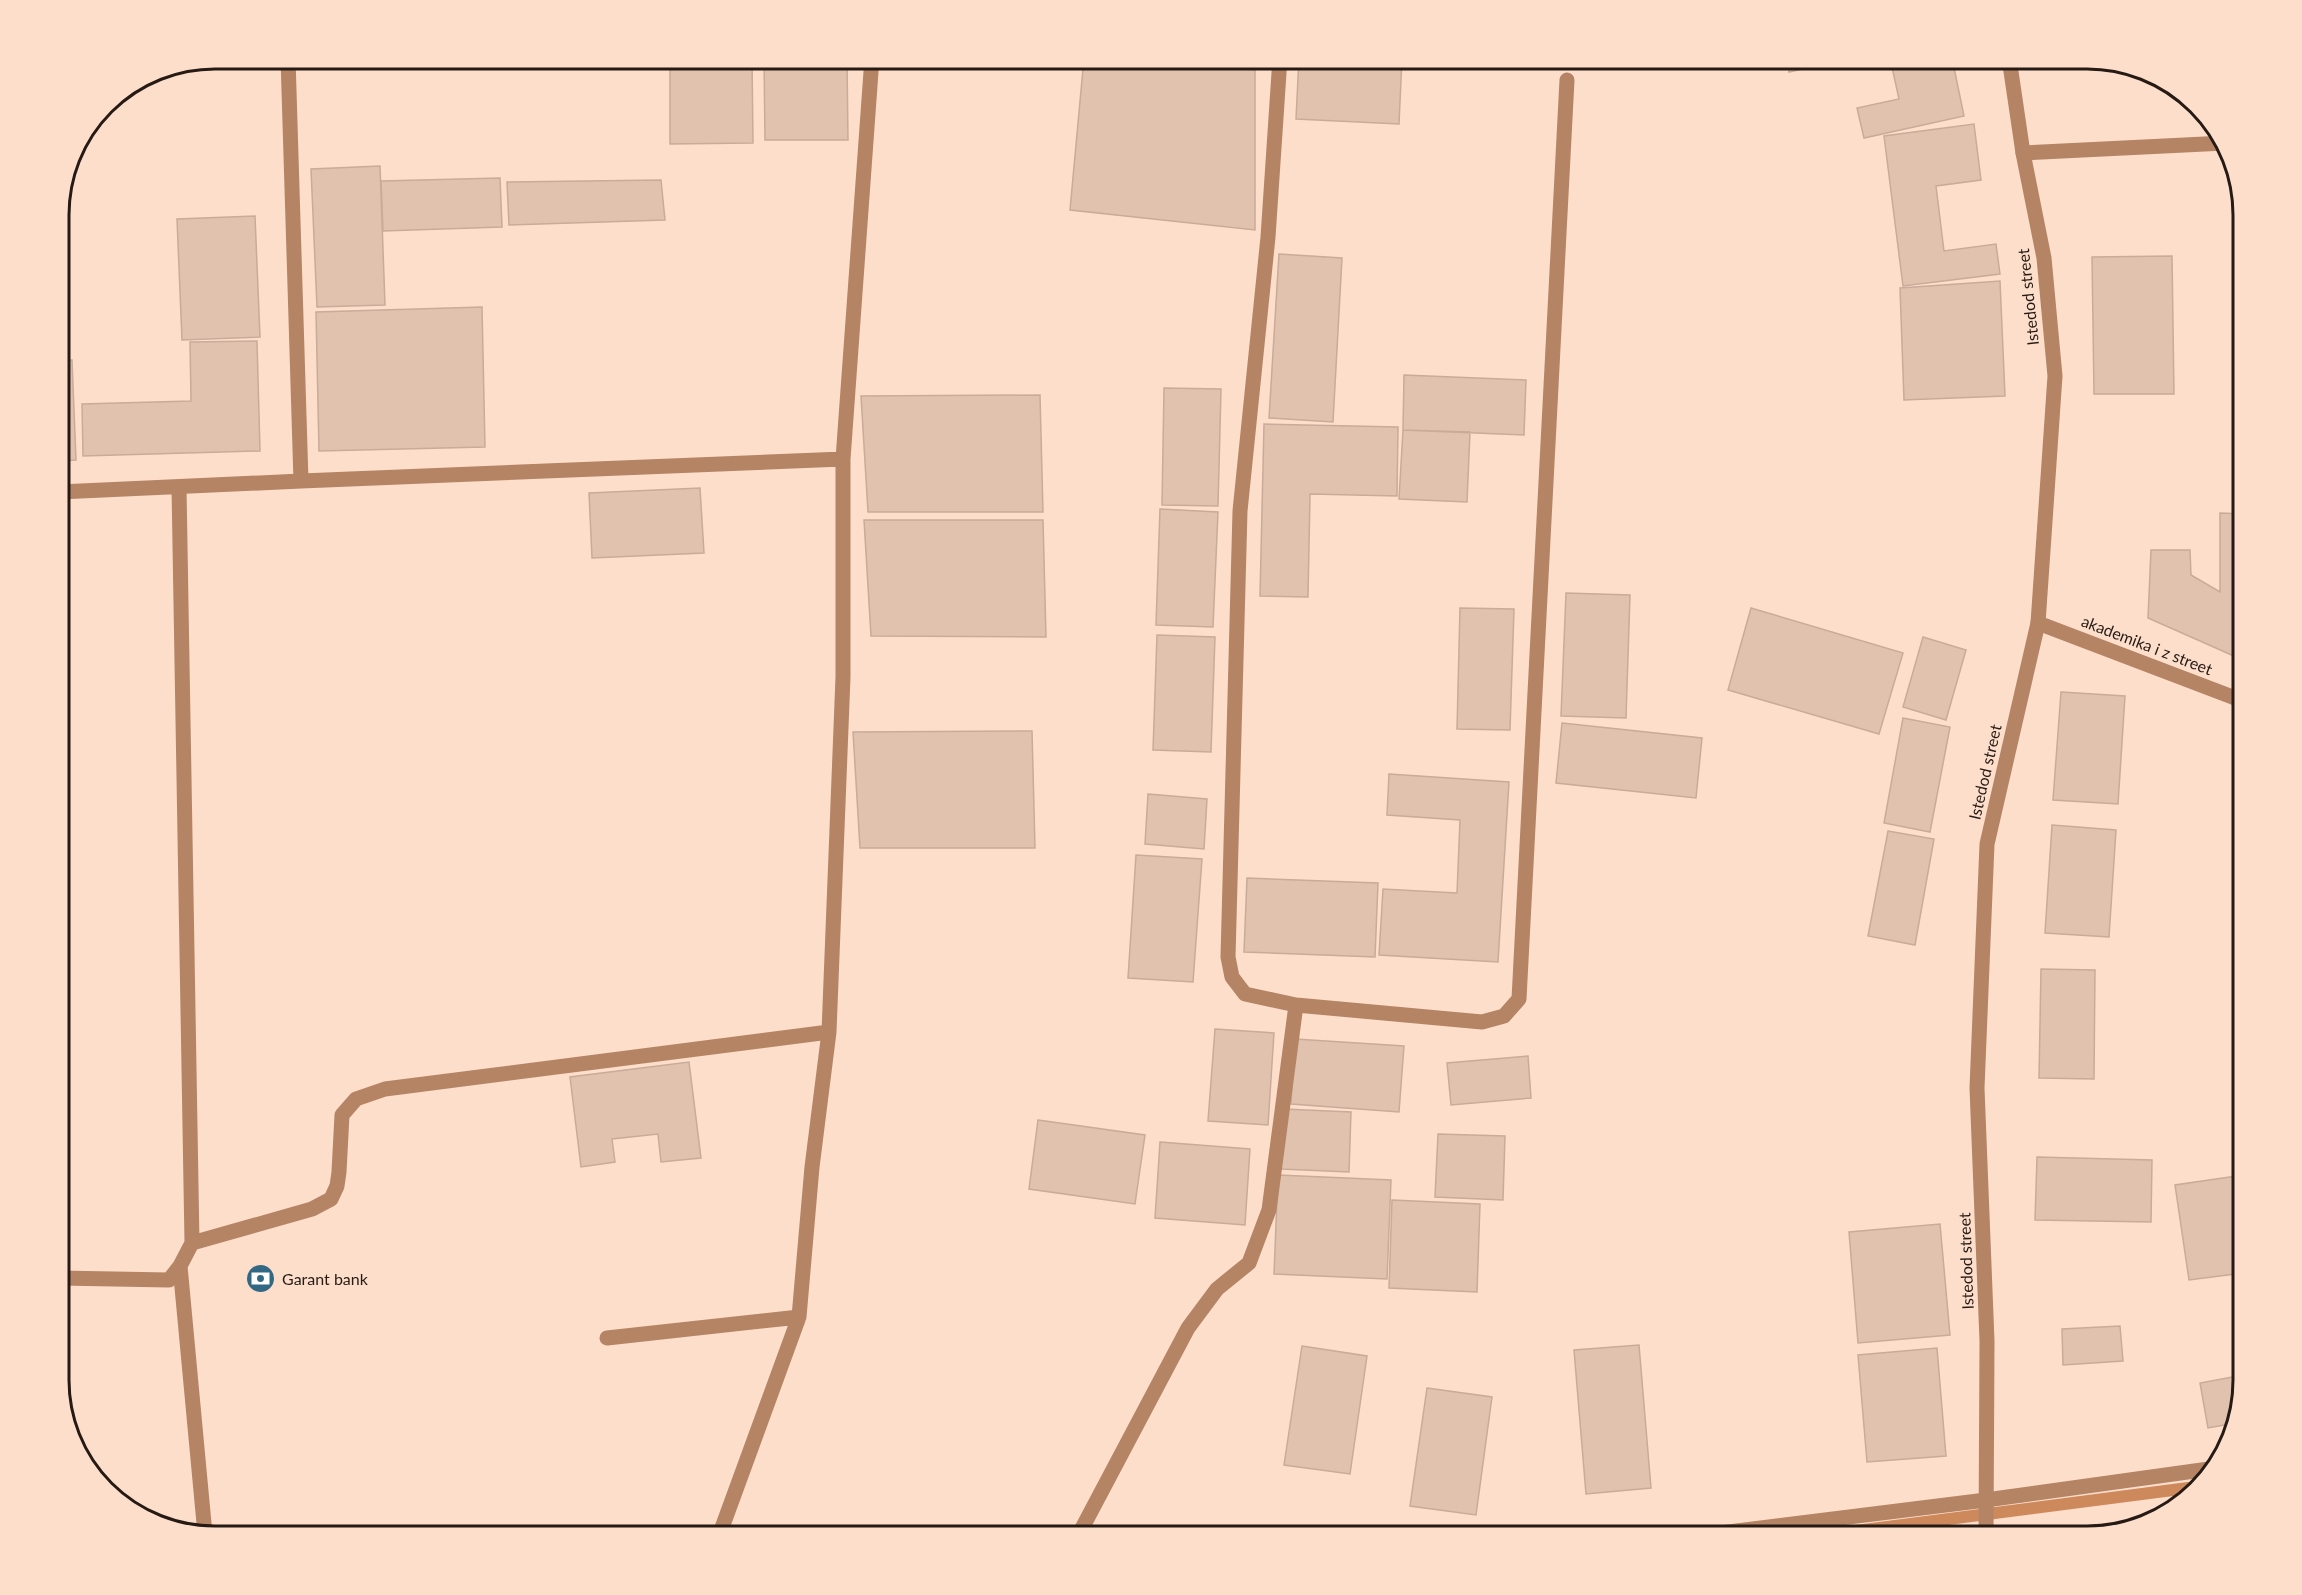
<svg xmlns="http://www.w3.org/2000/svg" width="2302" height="1595" font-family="Lato,sans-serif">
	<rect width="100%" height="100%" fill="#fddecb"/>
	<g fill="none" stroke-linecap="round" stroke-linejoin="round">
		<path stroke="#cd895c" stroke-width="12" d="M1817,1536L2196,1487"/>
	</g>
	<path fill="#e0c2af" stroke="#c9ab99" stroke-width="1.5" d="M670,58H752L753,143L670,144Z
		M764,58H847L848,140H765Z
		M1084,58H1129L1255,70V230L1070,210Z
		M1299,58H1402L1399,124L1296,119Z
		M1786,58H1852L1789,72Z
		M1890,58H1952L1964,116L1864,138L1857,108L1899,99Z
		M1974,124L1981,180L1936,186L1944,251L1996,244L2000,274L1903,286L1884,136Z
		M380,166L385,305L317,307L311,169Z
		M500,178L502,227L383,231L381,181Z
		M661,180L665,220L509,225L507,182Z
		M255,216L260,337L182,340L177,219Z
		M1279,254L1342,258L1333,422L1269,418Z
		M2172,256L2174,394H2094L2092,257Z
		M2000,281L2005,396L1904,400L1900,288Z
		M482,307L485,447L319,451L316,312Z
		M257,341L260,451L83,456L82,404L191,401L190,342Z
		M72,360L76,460L59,461V361Z
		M1404,375L1526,380L1524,435L1403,430Z
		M1164,388L1221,389L1218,506L1162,505Z
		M1040,395L1043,512H868L861,396Z
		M1264,424L1398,427L1397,496L1310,494L1308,597L1260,596Z
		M1403,430L1470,432L1467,502L1399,499Z
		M700,488L704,553L592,558L589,493Z
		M1160,509L1218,512L1213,627L1156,625Z
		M2220,513L2243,514V660L2148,618L2151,550H2190L2191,575L2220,592Z
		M864,520H1043L1046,637L871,636Z
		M1566,593L1630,595L1626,718L1561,716Z
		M1460,608L1514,609L1510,730L1457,729Z
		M1751,608L1903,653L1879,734L1728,690Z
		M1157,635L1215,637L1211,752L1153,750Z
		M1923,637L1966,650L1946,720L1903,707Z
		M2061,692L2125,696L2118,804L2053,800Z
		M1903,718L1950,727L1930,832L1884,823Z
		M1562,723L1702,738L1696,798L1556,783Z
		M1032,731L1035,848H860L853,732Z
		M1389,774L1509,782L1498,962L1379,955L1383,889L1457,893L1460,820L1387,815Z
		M1148,794L1207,799L1204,849L1145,844Z
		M2052,825L2116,830L2109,937L2045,933Z
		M1888,831L1934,839L1915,945L1868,936Z
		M1136,855L1202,859L1193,982L1128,978Z
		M1247,878L1378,883L1375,957L1244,952Z
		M2041,969L2095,970L2094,1079L2039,1078Z
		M1215,1029L1274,1033L1268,1125L1208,1121Z
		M1295,1039L1404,1046L1399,1112L1291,1104Z
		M1528,1056L1531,1098L1451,1105L1447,1063Z
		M689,1062L701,1158L661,1162L658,1134L612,1139L615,1162L581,1167L570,1077Z
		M1284,1109L1351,1112L1349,1172L1281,1169Z
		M1038,1120L1145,1135L1135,1204L1029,1189Z
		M1438,1134L1505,1136L1503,1200L1435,1197Z
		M1160,1142L1250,1149L1245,1225L1155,1218Z
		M2037,1157L2152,1160L2151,1222L2035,1220Z
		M1278,1175L1391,1180L1387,1279L1274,1274Z
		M2243,1175V1273L2189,1280L2175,1185Z
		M1392,1200L1480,1204L1477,1292L1389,1288Z
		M1940,1224L1950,1335L1858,1343L1849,1232Z
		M2120,1326L2123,1361L2063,1365L2062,1329Z
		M1639,1345L1651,1488L1586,1494L1574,1350Z
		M1302,1346L1367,1356L1350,1474L1284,1465Z
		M1937,1348L1946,1456L1867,1462L1858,1355Z
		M2243,1375L2230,1424L2208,1428L2200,1383Z
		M1427,1388L1492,1397L1476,1515L1410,1506Z
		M2145,1520L2088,1536H2023Z"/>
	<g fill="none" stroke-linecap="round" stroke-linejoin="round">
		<path stroke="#b48465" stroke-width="15" d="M1280,58L1268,237L1240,511L1228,957L1232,977L1245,994L1296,1005L1482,1022L1504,1016L1519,999L1567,80
			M2023,153L2225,143
			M1078,1536L1188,1328L1217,1289L1249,1263L1269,1210L1296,1005"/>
		<path stroke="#b48465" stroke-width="15" d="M204,61L263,58
			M301,481L843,459L872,58
			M179,487L192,1243
			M59,492L301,481L288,58
			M2038,623L2243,701
			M180,1266L205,1534
			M59,1278L169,1280L180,1266L192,1243L312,1209L331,1199L337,1186L339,1172L342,1115L356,1099L385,1089L829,1032
			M607,1338L799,1317L812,1167L829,1032L843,677V459
			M719,1536L799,1317
			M1696,1536L1986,1500L2216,1468"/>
		<path stroke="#b48465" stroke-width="15" d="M1986,1536L1987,1341L1977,1088L1987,844L2038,623L2055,376L2044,258L2023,153L2009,58"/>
	</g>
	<defs>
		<symbol id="bank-disc" viewBox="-11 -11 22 22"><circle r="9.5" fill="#326883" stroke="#fddecb"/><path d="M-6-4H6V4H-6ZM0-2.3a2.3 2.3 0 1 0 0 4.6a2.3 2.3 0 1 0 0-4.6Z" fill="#fff"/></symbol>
	</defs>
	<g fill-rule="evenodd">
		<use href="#bank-disc" x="244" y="1262" width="33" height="33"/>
	</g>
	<g text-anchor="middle" stroke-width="5" stroke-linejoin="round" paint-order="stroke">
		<g font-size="16" fill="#261b14" stroke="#fddecb">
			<text transform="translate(2028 297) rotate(-96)" y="6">Istedod street</text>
			<text transform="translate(2147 645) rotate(21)" y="6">akademika i z street</text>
			<text transform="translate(1985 772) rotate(-77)" y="6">Istedod street</text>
			<text transform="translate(1966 1261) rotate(-92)" y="6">Istedod street</text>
		</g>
		<g font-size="16" fill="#261b14" stroke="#fddecb" text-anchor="start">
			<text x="282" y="1285">Garant bank</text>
		</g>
	</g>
	<path d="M0 0H2302V1595H0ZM215 69H2087A146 146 0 0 1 2233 215V1380A146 146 0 0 1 2087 1526H215A146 146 0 0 1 69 1380V215A146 146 0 0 1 215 69Z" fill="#fddecb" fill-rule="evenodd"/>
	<path fill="none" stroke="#261b14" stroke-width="3" d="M215 69H2087A146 146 0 0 1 2233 215V1380A146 146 0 0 1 2087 1526H215A146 146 0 0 1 69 1380V215A146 146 0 0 1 215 69Z"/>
</svg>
